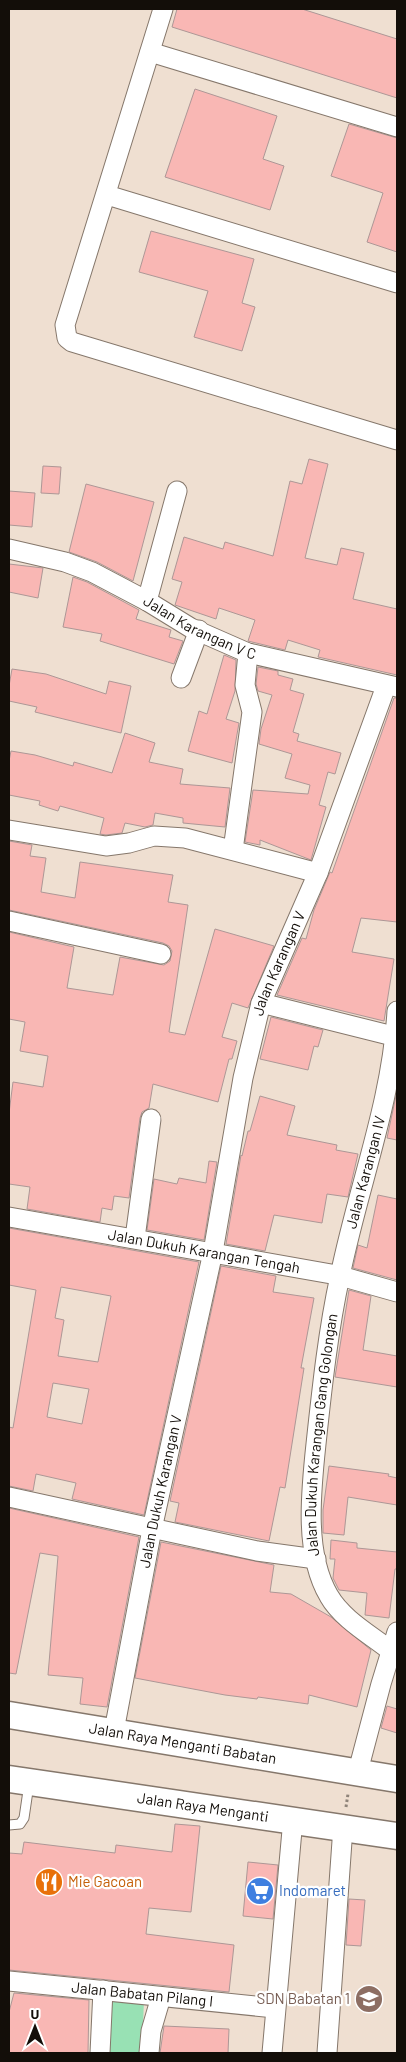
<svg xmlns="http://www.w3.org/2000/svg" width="406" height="2062" font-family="Barlow,sans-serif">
	<rect width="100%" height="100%" fill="#efdfd1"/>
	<path fill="#98e1b4" d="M107,1997L144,1999L142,2053H104Z"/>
	<path fill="#f9b7b4" stroke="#ad9796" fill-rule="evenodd" d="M177,9H302L397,39V98L172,27Z
		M195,89L277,116L263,159L284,166L270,210L165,177Z
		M349,124L397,138V252L367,242L383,193L331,176Z
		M151,231L254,259L242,303L255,307L242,351L194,337L208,291L139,272Z
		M309,459L328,464L305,558L337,565L341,548L364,553L353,599L397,609V675L318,657L320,650L288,640L285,650L252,642L248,641L255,620L219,608L216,619L175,605L182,582L172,579L184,537L223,549L225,542L273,556L290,481L302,484Z
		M43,466L61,467L59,494L41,493Z
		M86,484L154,502L133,581L97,562L69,552Z
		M9,491L35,493L32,527L9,525Z
		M9,564L43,568L38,598L9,592Z
		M73,577L87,582L139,610L136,619L171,630L169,637L183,641L174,664L100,641L102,634L63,627Z
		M224,655L236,660L235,691L226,719L239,723L232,763L188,751L199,711L207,714Z
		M258,667L278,671V675L293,679L290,690L304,694L293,732L299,734L297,741L341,753L335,774L328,772L319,805L326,807L311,860L260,840V845L245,842L253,790L308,794L310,785L285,778L292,754L259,744L261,729L272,695L258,691L256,684Z
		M12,669L46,674L106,694L109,681L131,686L121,733L35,712L37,707L9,701V686Z
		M394,698H397V922L361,918L352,952L394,959L384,1021L277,995L302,938L306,939L314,910L330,872L332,873Z
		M125,733L155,743L149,762L183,769L180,784L230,788L225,827L183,823V818L155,813L153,825L145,827L125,823L122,833L106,835L100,834L104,818L60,806L58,811L39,805L40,801L9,795V761L11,751L35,755L73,766L74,762L112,773Z
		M9,841L32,845L30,856L46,858L41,892L75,898L80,862L173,875L168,902L188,905L169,1032L185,1035L215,929L274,946L248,1008L232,1003L222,1037L237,1041L232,1059H229L218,1102L153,1084L149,1108L142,1112L140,1118L129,1198L114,1196L112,1210L102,1208L100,1222L27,1209L30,1187L9,1184V1113L13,1082L43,1087L48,1056L20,1051L25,1022L9,1019V932L74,947L67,988L113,995L120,957L164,965L170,961L172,951L169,946L163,943L9,910Z
		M271,1017L323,1030L318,1047L314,1046L308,1070L260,1059Z
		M397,1091V1140L387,1138Z
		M260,1096L295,1106L287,1135L337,1145L336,1150L358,1154L348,1197L327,1194L322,1223L274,1215L265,1251L226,1244L241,1155L242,1156L248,1131H250Z
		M209,1161L217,1162L204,1240L147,1230L154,1179L177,1184L179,1178L206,1183Z
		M378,1195L397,1199V1280L353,1268L358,1245L367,1248Z
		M9,1228L199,1262L144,1515L72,1499L76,1483L36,1474L33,1491L9,1486V1427L13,1428L36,1290L9,1285ZM61,1287L111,1296L98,1362L58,1356L64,1320L55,1318ZM53,1383L89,1389L82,1424L47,1417Z
		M221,1266L276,1276L273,1292L314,1298L301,1368H304L285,1488L280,1487L269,1541L175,1522L179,1503L170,1501Z
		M349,1290L371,1296L363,1350L397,1356V1387L335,1377Z
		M329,1466L389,1474L388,1476L397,1478V1505L348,1497L344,1535L323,1533V1510Z
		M9,1508L139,1537L107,1707L80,1704L83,1678L48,1675L58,1556L40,1553L16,1674L9,1673Z
		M331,1540L357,1543V1548L397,1552V1569H395L389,1618L365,1615L367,1593L339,1590L333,1578L335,1559H330Z
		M161,1542L274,1565L270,1592L291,1594L331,1617L371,1650L357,1707L309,1695L308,1704L258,1697L257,1699L225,1695L135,1678Z
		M387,1706L397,1709V1733L381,1728Z
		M175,1824L200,1826L191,1912L149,1908L146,1934L234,1945L229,1992L9,1970V1853L22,1854L24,1842L115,1853L116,1845L172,1852Z
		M248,1862L278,1865L273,1919L243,1916Z
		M349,1899L365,1900L361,1946L346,1945Z
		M14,1993L89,2000L88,2053H9V2012Z
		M164,2026L229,2029L228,2053H160Z"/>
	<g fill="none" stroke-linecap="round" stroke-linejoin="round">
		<defs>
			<path id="service" d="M9,1825L20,1824L24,1818L29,1784"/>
			<g id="minor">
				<path d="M163,9L65,325L67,338L72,342L397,440"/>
				<path d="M150,52L397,127"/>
				<path d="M107,195L397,283"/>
				<path id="s1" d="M9,549L65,562L92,572L147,601L191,628L248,653L397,687"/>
				<path d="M147,601L177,491"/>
				<path d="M181,678L199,630"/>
				<path d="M9,830L106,846L129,843L154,836L185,838L318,873"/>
				<path d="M233,850L252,712L245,685L248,653"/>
				<path d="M9,921L161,954"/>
				<path d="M261,1003L397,1037"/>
				<path id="s2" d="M9,1217L337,1275L397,1292"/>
				<path d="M135,1238L151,1119"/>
				<path d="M9,1497L257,1551L316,1559"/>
				<path id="s3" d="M391,1651C371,1635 342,1619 329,1596C304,1554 311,1491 316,1444C322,1388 328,1331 340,1276C358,1187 392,1102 397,1011"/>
				<path id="s4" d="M114,1731L152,1529L213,1252L243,1078L261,1003L318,873L386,686"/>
				<path d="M358,1771L381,1684L397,1632"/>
				<path id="s5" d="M9,1981L275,2008"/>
				<path d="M100,2053L103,1990"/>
				<path d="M149,2053L151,2031L161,1997"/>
				<path d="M272,2053L293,1819"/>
				<path d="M327,2053L343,1827"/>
			</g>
			<g id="secondary">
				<path id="s6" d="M9,1715L397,1779"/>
				<path id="s7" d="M9,1779L397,1836"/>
			</g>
		</defs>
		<use href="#service" stroke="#85776b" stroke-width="11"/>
		<use href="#minor" stroke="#85776b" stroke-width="21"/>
		<use href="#secondary" stroke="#85776b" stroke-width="29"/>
		<path stroke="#8e8379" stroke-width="3" stroke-dasharray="2.5 2.5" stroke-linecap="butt" d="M346,1807L348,1794"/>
		<use href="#service" stroke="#fff" stroke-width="9"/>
		<use href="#minor" stroke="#fff" stroke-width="19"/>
		<use href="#secondary" stroke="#fff" stroke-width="26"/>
	</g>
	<defs>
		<symbol id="restaurant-disc" viewBox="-11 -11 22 22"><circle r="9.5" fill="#e8710a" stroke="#fff"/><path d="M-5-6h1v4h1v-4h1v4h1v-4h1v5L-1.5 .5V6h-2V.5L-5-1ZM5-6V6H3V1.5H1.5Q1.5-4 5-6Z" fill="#fff"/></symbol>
		<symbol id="supermarket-disc" viewBox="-11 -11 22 22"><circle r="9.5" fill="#3f7fe0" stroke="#fff"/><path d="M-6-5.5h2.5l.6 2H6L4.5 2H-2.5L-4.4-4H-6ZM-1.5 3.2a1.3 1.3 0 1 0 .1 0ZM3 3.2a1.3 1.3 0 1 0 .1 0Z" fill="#fff"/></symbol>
		<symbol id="school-disc" viewBox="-11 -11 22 22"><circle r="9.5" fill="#8d6e63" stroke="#fff"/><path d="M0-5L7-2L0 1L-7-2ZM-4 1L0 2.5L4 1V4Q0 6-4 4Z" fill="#fff"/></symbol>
	</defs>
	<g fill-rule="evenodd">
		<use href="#restaurant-disc" x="33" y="1866" width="32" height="32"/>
		<use href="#supermarket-disc" x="244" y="1875" width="32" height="32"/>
		<use href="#school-disc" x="353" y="1983" width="32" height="32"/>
	</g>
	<g text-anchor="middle" stroke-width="4.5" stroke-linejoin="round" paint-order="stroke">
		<g font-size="15" fill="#130e09" stroke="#fff">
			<text dy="5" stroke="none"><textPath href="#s1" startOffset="208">Jalan Karangan V C</textPath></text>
			<text dy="5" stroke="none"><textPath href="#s4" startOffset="786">Jalan Karangan V</textPath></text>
			<text dy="5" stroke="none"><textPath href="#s3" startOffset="515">Jalan Karangan IV</textPath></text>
			<text dy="5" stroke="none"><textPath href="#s2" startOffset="198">Jalan Dukuh Karangan Tengah</textPath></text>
			<text dy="5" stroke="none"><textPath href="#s3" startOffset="248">Jalan Dukuh Karangan Gang Golongan</textPath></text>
			<text dy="5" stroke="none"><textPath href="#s4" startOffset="244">Jalan Dukuh Karangan V</textPath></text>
			<text dy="5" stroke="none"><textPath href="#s6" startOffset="176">Jalan Raya Menganti Babatan</textPath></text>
			<text dy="5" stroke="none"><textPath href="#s7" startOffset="196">Jalan Raya Menganti</textPath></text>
			<text dy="5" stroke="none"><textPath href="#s5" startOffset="134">Jalan Babatan Pilang I</textPath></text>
		</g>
		<g font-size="15" fill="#c56008" stroke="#fff" text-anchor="start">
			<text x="68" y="1887">Mie Gacoan</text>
		</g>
		<g font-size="15" fill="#366cbe" stroke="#fff" text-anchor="start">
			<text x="279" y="1896">Indomaret</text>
		</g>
		<g font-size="15" fill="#785e54" stroke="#fff" text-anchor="end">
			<text x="350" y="2004">SDN Babatan 1</text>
		</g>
	</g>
	<rect width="406" height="2062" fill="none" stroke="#130e09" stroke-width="20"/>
	<g transform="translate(35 2027)" stroke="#ffffff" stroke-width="4" paint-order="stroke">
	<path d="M0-4L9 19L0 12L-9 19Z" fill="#130e09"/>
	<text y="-8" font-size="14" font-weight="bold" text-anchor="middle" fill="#130e09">U</text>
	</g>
</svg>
